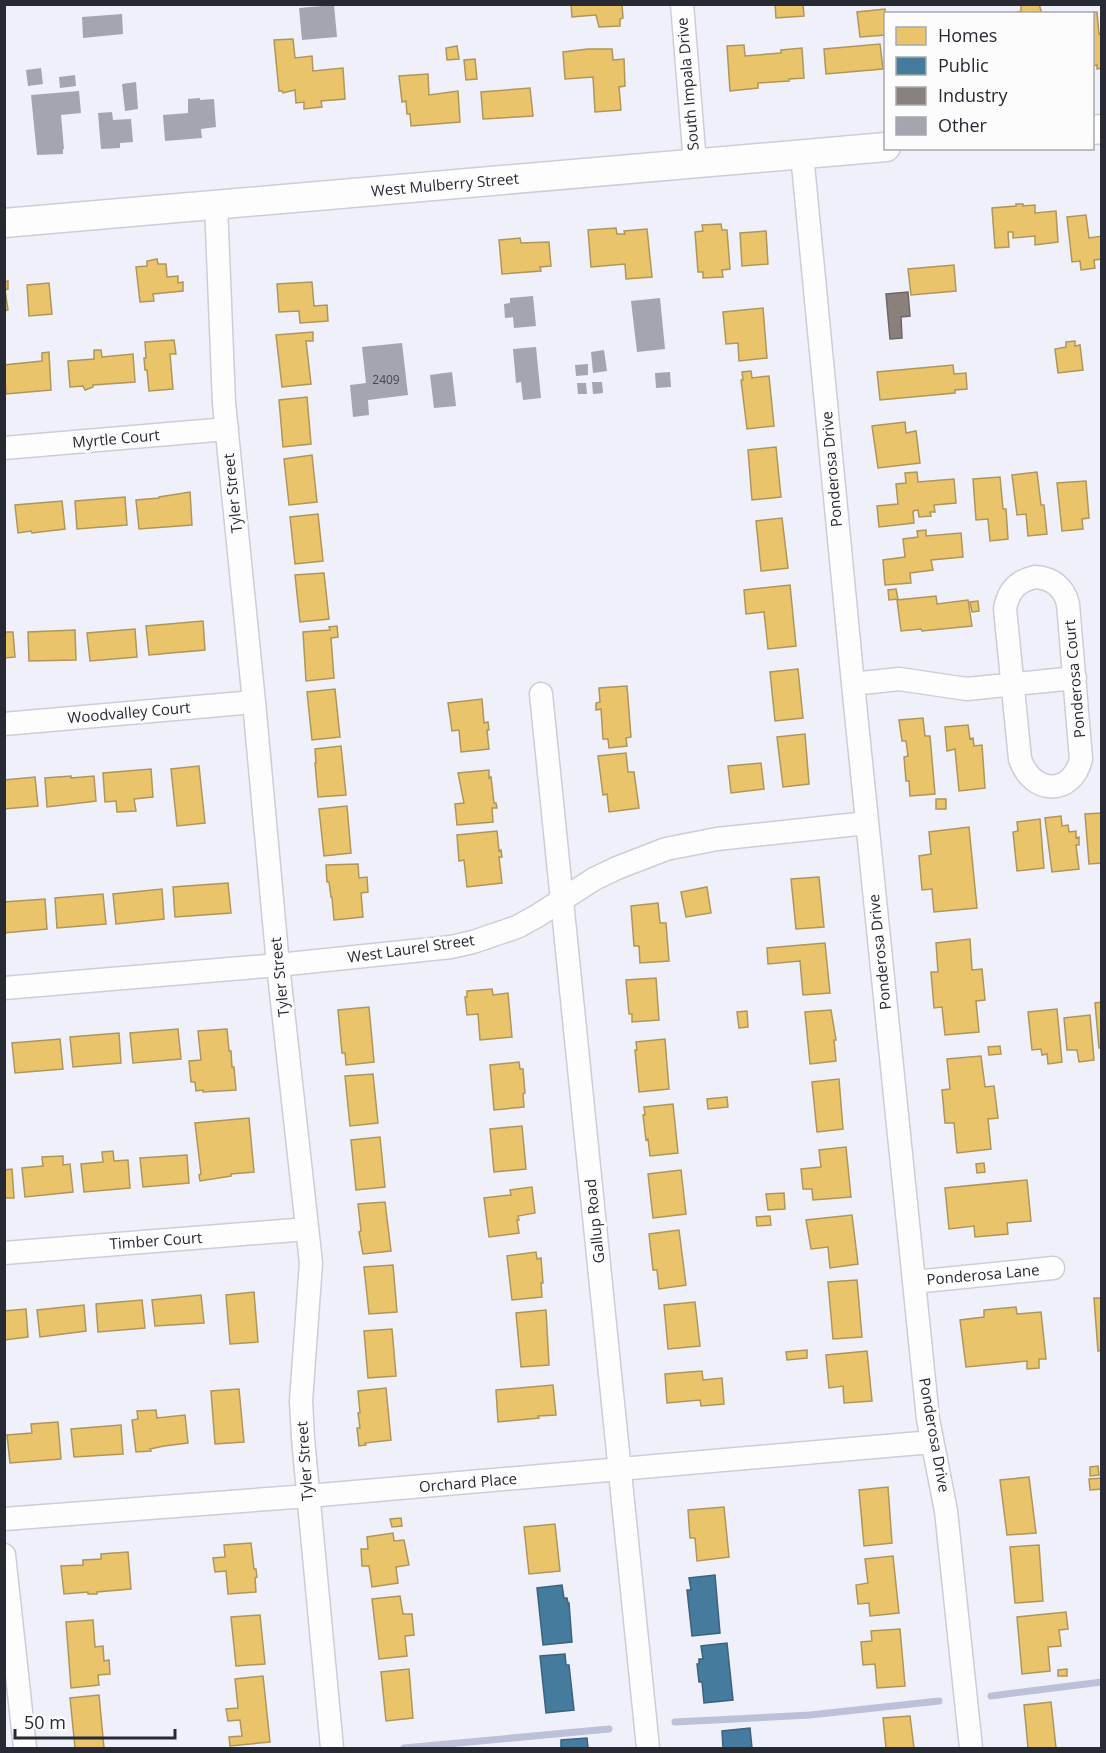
<svg xmlns="http://www.w3.org/2000/svg" width="1106" height="1753" font-family="'Open Sans',sans-serif">
	<rect width="100%" height="100%" fill="#eff0fa"/>
	<path fill="#e9c46a" stroke="#af965a" stroke-width="1.5" d="M571,4H622L623,18L620,19V26L599,27L596,15L572,17Z
		M775,4H803L804,16L776,18Z
		M1021,4H1039L1042,14H1011L1021,11Z
		M885,9L886,35L860,37L857,12Z
		M1097,12L1099,34L1102,33V68L1097,69V65L1092,66V14L1088,13Z
		M293,39L295,58L312,56L313,71L343,68L345,99L321,101L322,107L304,109V102L296,103L295,90L283,93L282,91H279L274,40Z
		M880,44L883,69L826,74L824,49Z
		M744,45L745,56L781,53V50L802,48L804,78L789,79V81L758,83V88L730,91L727,46Z
		M457,46L459,59L447,60L446,48Z
		M588,49H612L613,60L624,59L625,86L619,87L621,110L595,112L593,77L565,79L563,52Z
		M475,59L477,79L466,80L464,60Z
		M428,74L429,95L458,91L460,122L411,126L410,114H407L406,101L402,102L399,76Z
		M530,88L533,116L483,119L481,92Z
		M1016,204H1023V206L1035,205V213L1056,211L1058,242L1035,245V236L1013,238V232H1008L1009,247L995,248L992,208L1016,206Z
		M1086,215L1089,238L1102,236V259L1094,260L1095,268L1081,270L1080,261L1072,262L1067,217Z
		M721,224L722,230H727L730,269L722,270L723,277L703,278V272H698L695,232L703,231L702,225Z
		M616,228L617,234H625L624,231L647,229L652,277L626,279L625,264L591,267L588,230Z
		M766,231L768,264L742,266L740,233Z
		M520,238L521,243L549,242L551,266L540,267L541,271L502,274L499,240Z
		M157,259L158,264H166L167,277L178,276V283L183,282V291L153,294L154,301L140,302L136,267L147,266V261Z
		M954,265L956,291L911,295L908,269Z
		M8,281V289L5,290L8,310L4,311V282Z
		M312,282L314,306L327,305L328,321L300,323L299,311L279,312L277,284Z
		M49,283L52,314L29,316L27,285Z
		M763,308L767,358L739,361L738,343L726,344L723,312Z
		M313,332V341H306L311,384L282,387L276,335Z
		M174,340L176,354H170L173,389L149,391L147,370H145L144,358H146L145,342Z
		M1075,341V346L1080,345L1083,370L1058,373L1055,349L1066,347V342Z
		M94,350H101L102,357L133,354L135,382L93,385V387L85,390L83,386L70,387L68,361L94,359Z
		M49,352L51,390L6,394L4,365L42,361V353Z
		M953,365L954,374L966,373L967,389L955,390V393L880,400L877,372Z
		M751,371L752,378L769,376L774,426L747,429L741,380H743L742,372Z
		M307,397L311,444L283,447L279,400Z
		M905,422L906,433L916,431L920,463L878,468L872,426Z
		M776,447L781,497L752,500L748,450Z
		M312,455L317,502L289,505L284,459Z
		M917,472L918,482L954,479L956,503L934,505L935,512H930L931,516L919,517L918,510L913,511L914,523L879,527L877,506L898,504L896,484L906,483L905,473Z
		M1037,472L1041,505H1044L1047,534L1028,536L1026,514L1017,515L1012,475Z
		M1000,477L1003,509H1006L1008,539L990,541L988,519L976,520L973,479Z
		M1086,481L1089,518L1082,519L1083,529L1062,531L1057,483Z
		M190,492L192,525L139,529L136,500L159,498V497Z
		M125,497L127,525L77,529L75,501Z
		M62,501L65,529L32,533L31,531L18,533L15,505Z
		M318,514L323,561L295,564L290,517Z
		M782,518L788,568L761,571L756,521Z
		M926,530V536L961,533L963,557L931,560L933,570L910,573L911,583L885,585L883,560L905,557L903,539L918,537L917,531Z
		M324,573L329,619L300,622L295,575Z
		M790,585L796,646L768,649L764,612L746,614L744,590Z
		M896,589L898,599L889,600L888,590Z
		M936,596L937,604L968,600L972,626L922,631L921,629L901,631L897,600Z
		M978,601L979,611L972,612L970,602Z
		M203,621L205,650L149,655L146,626Z
		M337,626L338,637L331,638L334,678L306,681L303,632L330,630L329,627Z
		M135,629L137,657L90,661L87,633Z
		M75,630L76,660L29,661L28,632Z
		M4,632H13L15,657L4,658Z
		M798,669L803,718L775,721L770,672Z
		M627,686L631,737L626,738L627,746L609,748L608,739H603L601,709L596,710V703L600,702L599,688Z
		M335,689L340,737L312,740L307,692Z
		M482,699L484,723L488,722L489,730H487L489,749L461,752L459,730L452,731L448,703Z
		M923,718L925,736H930L935,794L910,796L909,781H906L904,757L908,756L906,741H902L899,720Z
		M968,725L970,739L973,738L974,746L982,745L985,788L959,791L955,749L947,751L945,727Z
		M805,734L809,784L783,787L777,737Z
		M341,746L346,795L318,797L315,763H316L315,749Z
		M626,753L628,772H634L639,808L609,812L607,794L603,795L598,756Z
		M761,763L764,789L731,793L728,766Z
		M199,766L205,823L177,826L171,769Z
		M151,769L153,797L134,799L136,811L117,812L116,801L105,802L103,773Z
		M489,770V778L491,777L494,803H496L497,808H492L493,822L457,825L455,804L464,803L458,773Z
		M71,776V778L94,776L96,801L47,807L45,778Z
		M35,777L38,806L4,809V780Z
		M936,799H946V809H936Z
		M347,806L351,853L324,856L319,809Z
		M1102,813V863L1089,864L1085,814Z
		M1061,816L1062,826L1068,825L1069,832L1076,831V838L1079,837V845H1076L1079,869L1052,872L1045,818Z
		M1040,819L1044,868L1017,871L1013,832L1018,831L1017,822Z
		M969,827L977,908L934,912L932,889L922,890L919,856L931,854L929,832Z
		M497,831L499,851L501,850L502,857H499L502,883L467,887L464,860L459,861L457,835Z
		M358,864L359,878L367,877L368,892L361,893L363,917L334,920L332,897H331L329,882H327L326,865Z
		M819,877L824,927L796,929L791,879Z
		M228,883L231,913L175,917L173,887Z
		M707,887L711,913L686,917L681,892Z
		M162,889L164,919L116,924L113,894Z
		M103,894L106,924L57,928L55,898Z
		M45,899L47,929L4,933V902Z
		M658,903L660,923H666L669,961L640,963L639,946H634L631,906Z
		M970,939L972,970L982,969L985,1000L976,1001L979,1032L945,1035L942,1007L934,1008L931,972H938L936,943Z
		M825,943L830,993L803,995L800,961L768,964L767,948Z
		M656,978L659,1020L632,1022V1014H629L626,980Z
		M492,989L493,995L508,993L512,1037L480,1040L478,1014L467,1015L465,997H467V991Z
		M1102,1002V1048H1099L1095,1003Z
		M369,1007L374,1062L346,1065L345,1053H342L338,1010Z
		M1057,1009L1062,1062L1048,1064L1047,1054L1042,1055L1041,1049L1032,1050L1028,1012Z
		M831,1010L836,1040H834L836,1061L810,1064L805,1012Z
		M747,1011L748,1027L739,1028L737,1012Z
		M1090,1015L1094,1060L1079,1062L1077,1050H1067L1064,1018Z
		M178,1029L181,1059L133,1063L130,1033Z
		M227,1029L229,1051H231L232,1067H234L236,1090L203,1092V1090L196,1091L195,1082H191L189,1061L201,1060L198,1031Z
		M119,1033L121,1063L73,1067L70,1037Z
		M60,1039L63,1069L15,1073L12,1043Z
		M665,1039L669,1089L639,1092L635,1050H637L636,1042Z
		M1000,1046L1001,1054L989,1055L988,1047Z
		M981,1056L985,1087L994,1086L998,1118L988,1119L991,1149L957,1153L954,1123H945L942,1090L950,1089L947,1059Z
		M519,1062L520,1069H523L525,1093L523,1094L524,1107L494,1110L490,1065Z
		M373,1074L378,1123L350,1126L345,1076Z
		M839,1079L843,1129L817,1132L812,1082Z
		M727,1097L728,1107L708,1109L707,1099Z
		M673,1104L678,1153L650,1156L648,1139L646,1140L643,1115H645L644,1107Z
		M249,1118L254,1172L231,1174V1176L200,1181L199,1175L201,1174L195,1123Z
		M522,1126L526,1169L494,1172L490,1129Z
		M380,1137L385,1187L356,1190L351,1140Z
		M846,1147L851,1197L813,1200L812,1189H803L801,1169L821,1167L819,1150Z
		M113,1151L114,1161L128,1160L130,1188L84,1192L81,1164L103,1162L102,1152Z
		M187,1155L189,1183L143,1187L140,1158Z
		M63,1156V1165L70,1164L73,1192L25,1197L22,1168L43,1166L42,1157Z
		M984,1163L985,1172L977,1173L976,1164Z
		M12,1169L14,1198H4V1170Z
		M681,1170L686,1214L653,1218L648,1174Z
		M1027,1180L1031,1221L1007,1223L1008,1234L975,1237L974,1226L949,1229L945,1188Z
		M532,1187L535,1213L518,1216L519,1220H517L519,1233L489,1237L484,1198L511,1195L510,1190Z
		M784,1193L785,1209L768,1210L766,1194Z
		M385,1202L391,1251L363,1254L359,1232L361,1231L358,1204Z
		M852,1215L858,1264L830,1268L828,1247L811,1249L806,1220Z
		M770,1216L771,1225L757,1226L756,1217Z
		M679,1230L686,1285L659,1289L657,1270H653L649,1234Z
		M536,1252L537,1259L541,1258L543,1283H541L542,1297L512,1300L507,1256Z
		M393,1265L397,1312L369,1314L364,1267Z
		M857,1280L862,1337L833,1339L828,1282Z
		M254,1292L258,1342L230,1344L226,1295Z
		M201,1295L204,1323L155,1326L152,1300Z
		M1094,1298H1102V1350L1098,1351Z
		M142,1300L145,1328L98,1332L96,1304Z
		M695,1302L700,1346L668,1349L664,1305Z
		M84,1305L86,1331L40,1337L37,1310Z
		M1016,1307L1017,1314L1041,1312L1046,1359H1039V1368L1027,1369V1361L966,1367L960,1320L984,1317V1310Z
		M26,1309L28,1337L4,1340V1311Z
		M546,1310L549,1365L521,1367L516,1313Z
		M392,1329L396,1376L368,1378L364,1331Z
		M807,1350V1358L787,1360L786,1352Z
		M867,1351L872,1401L844,1403L843,1386L829,1388L826,1355Z
		M702,1371L703,1380L722,1378L724,1404L701,1406L700,1400L667,1403L665,1374Z
		M553,1385L556,1415L538,1416L539,1418L498,1422L496,1390Z
		M386,1388L391,1440L365,1443L366,1445L359,1446L357,1428H360L358,1413H360L358,1391Z
		M239,1389L244,1442L215,1444L211,1391Z
		M156,1410L157,1418L185,1415L188,1443L164,1446L150,1449L151,1451L136,1452L132,1420L138,1419L137,1411Z
		M58,1422L61,1459L10,1463L7,1435L32,1433L31,1424Z
		M121,1425L123,1454L74,1457L71,1429Z
		M1098,1466L1099,1475L1090,1476V1467Z
		M1029,1477L1036,1533L1007,1535L1000,1480Z
		M1102,1478V1489L1090,1490L1089,1479Z
		M888,1487L892,1543L864,1546L859,1490Z
		M724,1507L729,1557L697,1561L695,1538H690L688,1510Z
		M401,1518L402,1526L392,1527L390,1519Z
		M555,1524L560,1571L529,1574L524,1527Z
		M393,1533L394,1541L404,1540L409,1565L396,1567L398,1583L372,1587L369,1566H362L361,1549H368L367,1537Z
		M251,1543L254,1569H256L257,1577L255,1578L256,1592L228,1594L226,1571L215,1572L213,1558L225,1557L224,1545Z
		M1039,1545L1043,1601L1015,1603L1010,1547Z
		M128,1552L131,1589L97,1592V1594H88V1592L64,1594L61,1566L83,1565V1560L101,1559V1554Z
		M893,1556L899,1613L870,1616L869,1603L858,1604L856,1585L868,1583L865,1559Z
		M400,1596L403,1614H412L414,1635L405,1636L407,1656L379,1659L372,1599Z
		M1066,1612L1068,1629L1059,1630L1061,1646L1048,1647L1050,1671L1022,1674L1017,1617Z
		M260,1615L265,1664L236,1666L231,1617Z
		M93,1620L95,1647L103,1646L104,1661L109,1660L110,1674L98,1675L99,1685L71,1688L66,1622Z
		M900,1629L905,1686L877,1688L875,1664L863,1665L861,1642L872,1641L871,1631Z
		M409,1669L413,1718L386,1721L381,1672Z
		M1067,1669V1676H1058V1670Z
		M263,1676L270,1742L230,1746L229,1737L242,1736L240,1720L228,1721L226,1709L238,1708L235,1679Z
		M99,1695L104,1748H75L70,1698Z
		M1051,1702L1056,1748H1028L1024,1705Z
		M910,1716L914,1748H886L883,1718Z"/>
	<path fill="#457b9d" stroke="#3c627d" stroke-width="1.5" d="M715,1575L720,1633L692,1636L687,1590H691L689,1578Z
		M562,1585L564,1598H567L568,1603H569L572,1642L543,1645L537,1588Z
		M727,1643L733,1700L704,1703L702,1682H699L697,1664H699V1659H703L701,1646Z
		M565,1654L566,1665H569L574,1710L546,1713L540,1656Z
		M750,1728L752,1748H723L722,1731Z
		M587,1738L588,1748H561V1740Z"/>
	<path fill="#8a817c" stroke="#6c6766" stroke-width="1.5" d="M908,292L910,316L901,317L902,338L890,339L886,294Z"/>
	<g fill="none" stroke-linecap="round" stroke-linejoin="round">
		<path stroke="#bdc0d9" stroke-width="7" d="M991,1696L1102,1682
			M675,1722L810,1715L939,1701
			M404,1748L609,1729"/>
	</g>
	<path fill="#a4a5ae" d="M334,5L337,37L302,40L299,8Z
		M122,14L123,34L83,38L82,17Z
		M41,68L43,84L28,86L26,70Z
		M75,75L76,86L60,88L59,77Z
		M136,82L138,109L125,111L122,84Z
		M79,91L81,113L61,115L64,149H63V154L37,155L31,95Z
		M200,98V100L214,99L216,127L201,129L202,138L165,141L163,115L188,113V99Z
		M112,112L113,120L131,119L133,142L120,143V148L101,149L98,113Z
		M533,296L536,326L514,328L513,317L505,318L504,304L510,303V298Z
		M660,298L665,349L637,352L631,301Z
		M402,343L408,395L368,400L369,415L353,417L350,385L366,383L362,347Z
		M536,347L541,398L523,400L521,382L516,383L513,349Z
		M604,350L607,371L593,373L591,352Z
		M588,364V375L576,376L575,365Z
		M452,372L456,406L434,408L430,375Z
		M670,372L671,387L656,388L655,373Z
		M592,382H602L603,393L593,394Z
		M577,383H586L587,394H578Z"/>
	<g fill="none" stroke-linecap="round" stroke-linejoin="round">
		<defs>
			<path id="minor" d="M682,4L695,163
				M802,154L853,684L928,1419L946,1511L971,1748
				M216,204L224,403L254,702L278,965L311,1263L301,1401L303,1438L332,1748
				M4,448L227,429
				M1035,577C1052,578 1064,587 1068,604L1081,759C1072,796 1032,795 1020,759L1005,609C1008,591 1017,581 1035,577Z
				M853,684L899,679L967,689L1075,678
				M541,694L648,1748
				M4,724L254,702
				M4,988L278,965L451,947L473,942L517,927L537,916L594,879L617,868L666,849L717,839L867,823
				M4,1253L307,1229
				M914,1282L1053,1268
				M4,1519L308,1496L932,1442
				M4,1555L25,1748"/>
			<path id="major" d="M1092,130L1102,129
				M4,223L886,147"/>
		</defs>
		<use href="#minor" stroke="#ccced7" stroke-width="25"/>
		<use href="#major" stroke="#ccced7" stroke-width="31"/>
		<use href="#minor" stroke="#fdfdfe" stroke-width="22"/>
		<use href="#major" stroke="#fdfdfe" stroke-width="28"/>
	</g>
	<g text-anchor="middle" stroke-width="6" stroke-linejoin="round" paint-order="stroke">
		<g font-size="12" fill="#464852">
			<text x="386" y="384">2409</text>
		</g>
		<g font-size="15" fill="#272933" stroke="#fcfcfc">
			<text transform="translate(688 84) rotate(-95)" y="5">South Impala Drive</text>
			<text transform="translate(445 185) rotate(-5)" y="5">West Mulberry Street</text>
			<text transform="translate(116 439) rotate(-5)" y="5">Myrtle Court</text>
			<text transform="translate(832 469) rotate(-95)" y="5">Ponderosa Drive</text>
			<text transform="translate(233 493) rotate(-96)" y="5">Tyler Street</text>
			<text transform="translate(1075 679) rotate(-95)" y="5">Ponderosa Court</text>
			<text transform="translate(129 713) rotate(-5)" y="5">Woodvalley Court</text>
			<text transform="translate(411 949) rotate(-8)" y="5">West Laurel Street</text>
			<text transform="translate(880 952) rotate(-96)" y="5">Ponderosa Drive</text>
			<text transform="translate(280 977) rotate(-96)" y="5">Tyler Street</text>
			<text transform="translate(595 1221) rotate(-96)" y="5">Gallup Road</text>
			<text transform="translate(156 1241) rotate(-4)" y="5">Timber Court</text>
			<text transform="translate(983 1275) rotate(-5)" y="5">Ponderosa Lane</text>
			<text transform="translate(934 1435) rotate(80)" y="5">Ponderosa Drive</text>
			<text transform="translate(305 1461) rotate(-94)" y="5">Tyler Street</text>
			<text transform="translate(468 1483) rotate(-5)" y="5">Orchard Place</text>
		</g>
	</g>
	<rect width="1106" height="1753" fill="none" stroke="#272933" stroke-width="12"/>
	<rect x="884" y="12" width="210" height="138" fill="#fcfcfc" stroke="#a7a8ac" stroke-width="1.5"/>
	<rect x="896" y="27" width="30" height="18" fill="#e9c46a" stroke="#a7a8ac" stroke-width="1.5"/>
	<text x="938" y="42" font-size="18" fill="#272933">Homes</text>
	<rect x="896" y="57" width="30" height="18" fill="#457b9d" stroke="#a7a8ac" stroke-width="1.5"/>
	<text x="938" y="72" font-size="18" fill="#272933">Public</text>
	<rect x="896" y="87" width="30" height="18" fill="#8a817c" stroke="#a7a8ac" stroke-width="1.5"/>
	<text x="938" y="102" font-size="18" fill="#272933">Industry</text>
	<rect x="896" y="117" width="30" height="18" fill="#a4a5ae" stroke="#a7a8ac" stroke-width="1.5"/>
	<text x="938" y="132" font-size="18" fill="#272933">Other</text>
	<path d="M15 1729v9h160v-9" fill="none" stroke="#272933" stroke-width="3"/>
	<text x="24" y="1729" font-size="18" fill="#272933" stroke="#fcfcfc" stroke-width="4.5" paint-order="stroke">50 m</text>
</svg>
